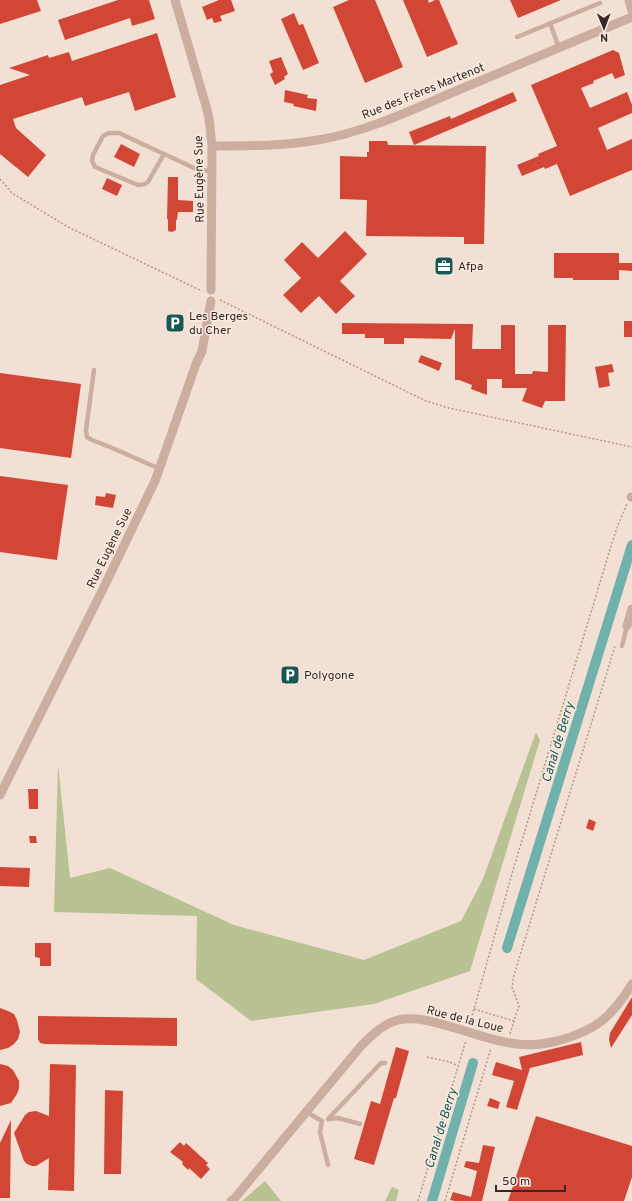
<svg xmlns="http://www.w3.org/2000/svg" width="632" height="1201" font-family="Overpass,sans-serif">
	<rect width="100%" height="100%" fill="#f2e0d4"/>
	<path fill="#b8c293" d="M536,732L540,740L470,971L374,1004L251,1021L196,979L197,916L54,912L58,764L70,878L110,868L234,925L364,960L461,921L483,879Z
		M265,1181L281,1201H242Z
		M392,1187L399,1190L396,1201H385Z"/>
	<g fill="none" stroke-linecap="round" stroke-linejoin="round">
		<path stroke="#71b1ac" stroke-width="10" d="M507,948L632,545
			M432,1201L473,1063"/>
	</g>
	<path fill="#d14634" d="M0,0H37L41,11L0,24Z
		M118,0H149L155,19L132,26L130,18L65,40L58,20Z
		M219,0H231L235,11L220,16L222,21L214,23L212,18L207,20L202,7Z
		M349,0H375L403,67L365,83L333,7Z
		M403,0H428L429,3L435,0H439L458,44L427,57Z
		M510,0H561L518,18Z
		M294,13L299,25L303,24L319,63L303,70L281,19Z
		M157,33L176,97L135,111L129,92L85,106L82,97L13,119L16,128L46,155L28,177L0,154V85L30,75L9,68L48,55L49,58L69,52L72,61Z
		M613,50L619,53L625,75L615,79L612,73L593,81L594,83L581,88L590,108L627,92L632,105V113L598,128L607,150L632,139V170L570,196L557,164L545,169L544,167L522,176L517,165L539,156L538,154L557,146L531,85Z
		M281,57L288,74L284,77L285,79L275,85L270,74L273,72L269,61Z
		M285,90L308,95L307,98L317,99L316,111L293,106L294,104L284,102Z
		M513,92L517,101L414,145L409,132L450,116L451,119Z
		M369,141H387L388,145L486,146L484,244H464V237L366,236L367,200L340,199V156L367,157V152H369Z
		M121,144L140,154L134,167L114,157Z
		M168,177H178V200L193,201V212H178L177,220H176V230L172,232L168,231V219H167Z
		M107,178L122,185L117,196L102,189Z
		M345,231L367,254L340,281L355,296L336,314L319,296L301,313L283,295L301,278L284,260L302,242L318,258Z
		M554,253H619V263H632V271L619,270V280H573V278H554Z
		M624,321H632V337H624Z
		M342,323L473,324L472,349H501V325H515V374H532L533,371L548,372V325H566L565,401H545L542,408L522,401L527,388H502V379H487V395L471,389L472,385L459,380H455V329L451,339L404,338V344H384V338H365V334H342Z
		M421,355L442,363L439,371L418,362Z
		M612,364L614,372L608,373L610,386L599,388L595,367Z
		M0,373L81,384L71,458L0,448Z
		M0,476L68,485L57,560L0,552Z
		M106,493L116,495L113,508L95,505L96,496L105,497Z
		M28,789H38V809H29Z
		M589,819L596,822L593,831L586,828Z
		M29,836H36L37,843H30Z
		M0,867L30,868L29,887L0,886Z
		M35,943H51V966H40V958L35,957Z
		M632,997V1015L611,1048L609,1040L610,1033Z
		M0,1008L8,1011L14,1014L17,1020L20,1032L18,1039L14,1044L8,1048L0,1050Z
		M38,1016L177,1018V1046L45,1044L40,1043L38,1039Z
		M581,1042L583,1055L530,1068L517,1110L506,1107L514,1081L492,1075L496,1062L522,1070L519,1057Z
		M396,1047L409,1051L396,1098H394L374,1165L354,1159L371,1101L380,1104Z
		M0,1064L8,1066L13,1070L19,1081V1088L17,1094L11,1103L0,1106Z
		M50,1064L76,1065L74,1191L48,1190L49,1158L36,1166H32L27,1164L24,1161L14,1133L25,1115L29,1112L36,1111L49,1116Z
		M105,1090L123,1091L121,1174H104Z
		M490,1098L500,1102L498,1109L487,1106Z
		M536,1116L632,1146V1177L624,1201H508Z
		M11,1120L10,1198H0V1143Z
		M180,1142L184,1146L186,1143L208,1163L206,1165L210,1169L201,1179L189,1168L188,1170L182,1164L183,1162L170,1152Z
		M483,1145L495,1147L482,1201H455L450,1200L453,1192L471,1197L477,1171L464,1167L466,1161L479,1163Z"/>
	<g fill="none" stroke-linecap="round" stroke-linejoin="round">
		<path stroke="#b7978a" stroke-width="1.5" stroke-dasharray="2 2" stroke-linecap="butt" d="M0,179L12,193L68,227L202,291
			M220,300L426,401L449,408L632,447
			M474,1009L514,1021L519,1006L512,987L514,975L615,646
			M470,1023L513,870L611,546L618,525L627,504
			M510,1034L514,1021
			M427,1057L450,1062L458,1066
			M418,1201L466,1040
			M445,1201L491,1048"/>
		<path stroke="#cbae9f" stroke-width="4.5" d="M550,23L559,48
			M517,37L600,3
			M164,154L148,182L145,184L138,185L95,167L92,161L93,155L103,136L109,133H119L194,168L213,172
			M94,370L86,430L87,437L92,440L110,447L160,469
			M622,646L627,626
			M306,1112L322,1121L320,1132L328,1165
			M328,1119L381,1063H385
			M329,1119L338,1118L360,1124"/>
		<path stroke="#cbae9f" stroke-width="9" d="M175,0L206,106L209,118L212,146L211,290
			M629,0L632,11
			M212,146C248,146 284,146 318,140C366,132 411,110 456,91C514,67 573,42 632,17
			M631,497H632
			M627,626L632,609
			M0,795L103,589L155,481L196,364L202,351L211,301
			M231,1201L234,1199L361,1046C372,1035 383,1024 398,1020C417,1016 438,1023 455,1028C476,1034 496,1042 517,1044C531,1046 544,1044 557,1041C595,1031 611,1018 632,984"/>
	</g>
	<defs>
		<symbol id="office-square" viewBox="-11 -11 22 22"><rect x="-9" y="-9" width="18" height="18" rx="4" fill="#165854" stroke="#faebe0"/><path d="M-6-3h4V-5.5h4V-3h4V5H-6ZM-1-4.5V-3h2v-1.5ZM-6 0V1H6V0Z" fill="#fff"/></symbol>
		<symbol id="parking-square" viewBox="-11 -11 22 22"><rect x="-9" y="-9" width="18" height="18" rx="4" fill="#165854" stroke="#faebe0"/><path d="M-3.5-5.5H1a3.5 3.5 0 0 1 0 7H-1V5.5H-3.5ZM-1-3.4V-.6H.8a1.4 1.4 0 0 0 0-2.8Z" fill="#fff"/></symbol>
	</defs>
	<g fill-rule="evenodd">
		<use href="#office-square" x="433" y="255" width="22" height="22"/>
		<use href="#parking-square" x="164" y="312" width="22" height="22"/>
		<use href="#parking-square" x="279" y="664" width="22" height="22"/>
	</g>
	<g text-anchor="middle" stroke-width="3" stroke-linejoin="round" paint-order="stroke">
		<g font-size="12" fill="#342724" stroke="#faebe0">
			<text transform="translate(423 91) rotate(-22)" y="4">Rue des Frères Martenot</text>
			<text transform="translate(199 179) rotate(-91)" y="4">Rue Eugène Sue</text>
			<text transform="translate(109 548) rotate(-64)" y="4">Rue Eugène Sue</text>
			<text transform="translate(465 1019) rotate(14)" y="4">Rue de la Loue</text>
		</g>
		<g font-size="12" fill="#342724" stroke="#faebe0" text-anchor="start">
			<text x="458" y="270">Afpa</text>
			<text x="189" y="320">Les Berges<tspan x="189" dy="14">du Cher</tspan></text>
			<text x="304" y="679">Polygone</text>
		</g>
		<g font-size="13" font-style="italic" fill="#165854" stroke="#faebe0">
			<text transform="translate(557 742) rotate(-73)" y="5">Canal de Berry</text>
			<text transform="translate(440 1128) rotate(-73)" y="5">Canal de Berry</text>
		</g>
	</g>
	<g transform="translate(604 28) rotate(179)" stroke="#faebe0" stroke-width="3" paint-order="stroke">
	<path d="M0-3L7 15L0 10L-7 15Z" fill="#342724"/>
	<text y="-6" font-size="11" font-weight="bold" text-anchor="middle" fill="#342724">N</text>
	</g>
	<path d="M496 1185v6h69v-6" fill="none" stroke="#342724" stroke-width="2"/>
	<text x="502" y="1185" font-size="12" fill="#342724" stroke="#faebe0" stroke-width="3" paint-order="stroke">50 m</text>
</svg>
